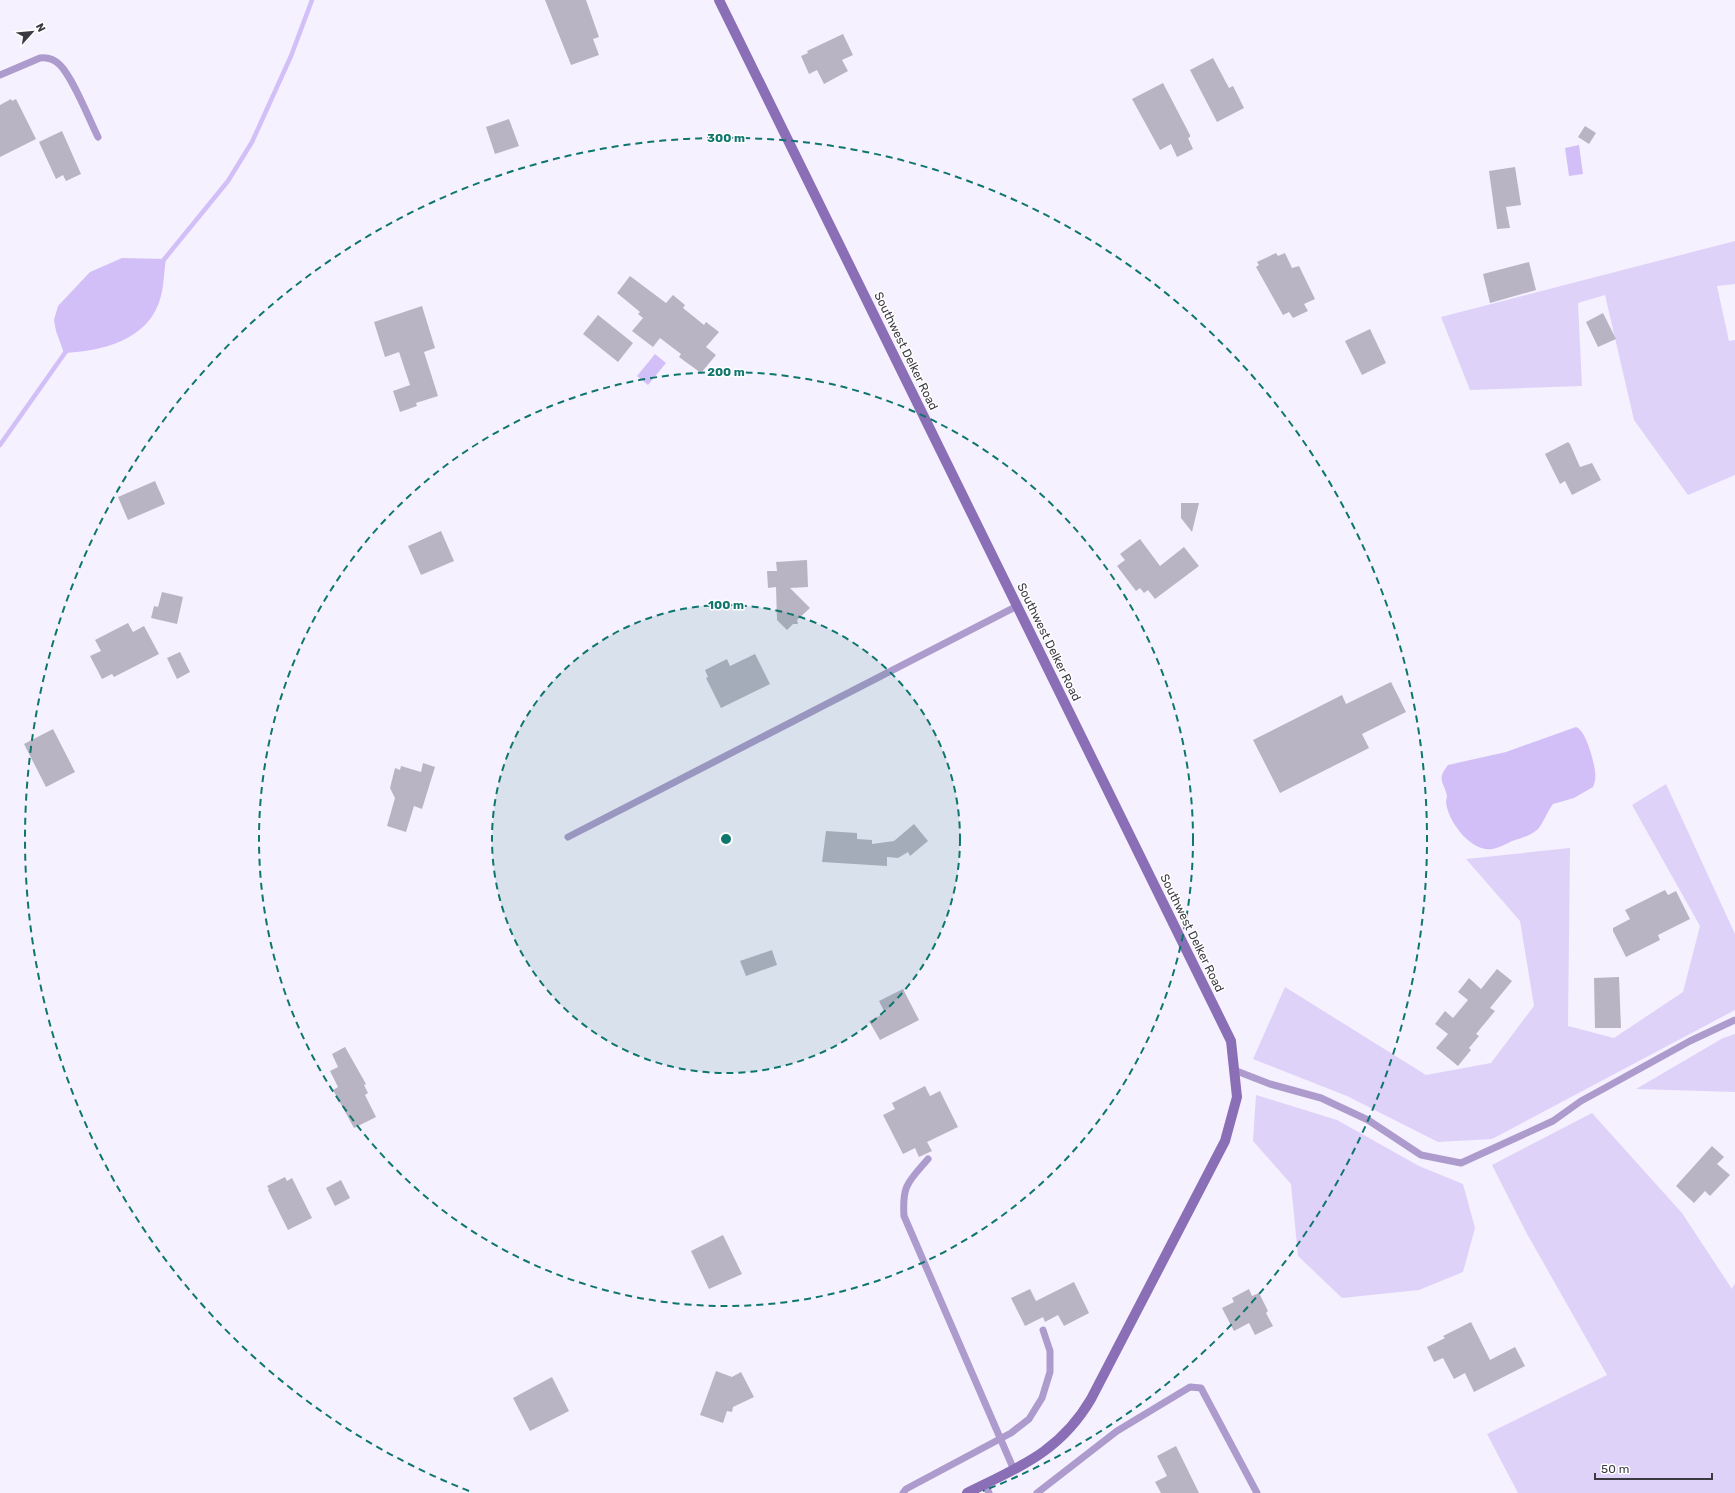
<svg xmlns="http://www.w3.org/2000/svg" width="1735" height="1493" font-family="Rubik,sans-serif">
	<rect width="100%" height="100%" fill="#f5f1ff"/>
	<path fill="#dfd2f9" d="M1735,241V284L1717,286L1729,341L1735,340V475L1688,495L1634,420L1605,295L1578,303L1582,386L1470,390L1441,317Z
		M1666,784L1735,934V1010L1492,1139L1438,1142L1347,1096L1253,1059L1285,987L1426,1075L1491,1063L1534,1006L1520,921L1466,859L1570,848L1568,1026L1614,1038L1683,992L1700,926L1632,805Z
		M1735,1034V1092L1636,1089L1723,1038Z
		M1256,1095L1337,1120L1419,1166L1463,1184L1475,1228L1463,1272L1419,1290L1342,1298L1298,1256L1291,1184L1253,1141Z
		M1592,1113L1682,1213L1732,1289L1735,1283V1493H1518L1487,1434L1607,1375L1526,1232L1492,1165Z"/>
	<path fill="#d3bff8" d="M1579,145L1583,174L1569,176L1565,148Z
		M122,258L166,259C164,271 164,285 161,296C150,340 103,351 64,353L56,331L54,320L58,306L90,272Z
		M655,354L666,363L648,385L637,376Z
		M1576,727C1586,730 1594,762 1595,771C1596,777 1595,782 1593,787L1574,798L1553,804C1548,810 1542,826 1537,830C1529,836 1522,838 1512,841C1506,844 1499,848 1492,849C1471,852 1448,822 1446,802C1446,800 1447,798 1447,796C1444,782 1436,780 1448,765L1506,752Z"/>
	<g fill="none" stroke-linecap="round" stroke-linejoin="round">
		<path stroke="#d3bff8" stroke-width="4.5" d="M162,262L228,181L252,142L291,56L312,0
			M0,445L67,350"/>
	</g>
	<path fill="#b9b4c4" d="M545,0H586L599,37L593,39L599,55L571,65Z
		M843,34L853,55L842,60L848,71L824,84L817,70L809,74L801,56L808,53L807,51Z
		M1213,58L1229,88L1233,86L1244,108L1217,122L1190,70Z
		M1163,83L1190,135V137L1188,138L1193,149L1177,157L1171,144L1160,150L1132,99Z
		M11,99L12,101L16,99L36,139L0,157V105Z
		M509,119L519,146L495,154L486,127Z
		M1585,126L1596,133L1589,144L1578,137Z
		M62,131L81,174L66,181L63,175L56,179L39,142Z
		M1515,167L1521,205L1506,207L1510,228L1497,229L1489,171Z
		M1276,253L1278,256L1285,253L1292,268L1299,266L1315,299L1304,304L1308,311L1293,318L1289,312L1283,315L1256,267L1259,265L1257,262Z
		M1529,262L1536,290L1490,303L1483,274Z
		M630,276L666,303L673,295L685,305L683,308L704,325L706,322L719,332L706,347L716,355L701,373L679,357L681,354L660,338L653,347L632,331L643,318L638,314L640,312L617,293Z
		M422,306L435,348L424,352L438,396L416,403L417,406L400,412L393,391L410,385L399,352L385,357L374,322Z
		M1603,313L1616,339L1598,347L1586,322Z
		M598,315L633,343L618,362L583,334Z
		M1370,329L1386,363L1362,375L1345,341Z
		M1568,442L1570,444L1580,467L1592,463L1601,480L1572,495L1565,481L1560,484L1545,454Z
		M155,481L165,504L128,520L118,497Z
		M1181,503H1199L1192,532L1181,518Z
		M441,531L454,561L421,575L408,546Z
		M1140,539L1160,566L1184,547L1199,566L1155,599L1148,590L1144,593L1140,588L1136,591L1117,566L1125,560L1120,554Z
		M807,560L808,587L790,588L810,608L797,620L798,624H793L787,630L777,620L776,587L768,588L767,571H777L776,562Z
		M162,592L183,597L177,624L151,618L154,606L158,607Z
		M128,623L133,632L144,626L159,654L114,677L112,674L102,679L90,656L101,651L95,640Z
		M180,652L190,672L177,679L167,658Z
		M755,654L770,684L721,708L706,678L708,677L705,670L727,659L730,666Z
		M1391,682L1406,712L1362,734L1369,748L1280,793L1253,740L1342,695L1346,704Z
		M53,729L75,772L46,787L24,744Z
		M423,763L435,767L422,809L414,806L406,832L387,826L395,798L390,788L395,768L400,770L401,766L421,772Z
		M914,824L928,841L910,856L908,852L898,858L887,857V866L822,862L826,831L857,833V839L872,840V844L894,841Z
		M1665,890L1668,895L1676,891L1690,919L1658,935L1660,940L1626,957L1613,931V928L1630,919L1625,910Z
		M772,950L777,965L746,976L740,961Z
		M1497,969L1512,981L1490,1008L1495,1011L1476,1034L1479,1036L1469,1048L1471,1050L1458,1066L1436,1048L1448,1034L1435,1024L1445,1011L1453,1018L1468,1000L1458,992L1469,978L1481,989Z
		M1619,977L1621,1028H1595L1594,978Z
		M903,989L919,1020L880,1040L869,1021L885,1013L879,1001Z
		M345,1047L366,1084L364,1085L368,1093L365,1095L376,1117L354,1128L333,1090L338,1087L330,1071L338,1067L332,1054Z
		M925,1086L930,1096L940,1091L958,1127L927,1142L932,1151L919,1157L915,1148L903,1154L883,1115L895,1109L892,1103Z
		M1712,1146L1724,1157L1717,1164L1730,1175L1710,1196L1705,1191L1694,1203L1676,1186Z
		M285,1177L287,1181L292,1178L312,1218L288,1230L268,1190L269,1189L267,1186Z
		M341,1180L350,1198L335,1206L326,1188Z
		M723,1235L742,1274L709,1289L691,1251Z
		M1074,1282L1089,1313L1064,1326L1058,1315L1045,1322L1043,1317L1025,1326L1011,1298L1030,1289L1036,1301Z
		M1249,1289L1252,1296L1259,1293L1268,1311L1266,1313L1273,1326L1255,1335L1249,1323L1234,1331L1222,1308L1234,1302L1232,1298Z
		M1471,1322L1490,1360L1515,1347L1525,1366L1474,1392L1465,1373L1454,1379L1443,1358L1434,1362L1427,1347L1445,1338L1443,1336Z
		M716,1371L732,1377L741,1372L754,1397L733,1407L732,1412L727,1411L723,1423L700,1415Z
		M552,1377L569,1411L530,1431L513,1398Z
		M1176,1446L1199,1493H1161L1155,1482L1167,1476L1157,1456Z"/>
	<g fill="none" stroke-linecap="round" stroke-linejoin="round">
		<path stroke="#ac9bcc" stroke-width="7" d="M0,75L40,58C48,57 55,60 60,65C73,78 89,119 98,137
			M568,837L1017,606
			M1234,1070L1270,1084L1321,1098L1368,1120L1421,1155L1461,1163L1553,1121L1581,1101L1603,1089L1690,1041L1735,1020
			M928,1159C908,1182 902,1185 904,1216L1014,1470
			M985,1484L989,1493
			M903,1493L906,1489L1011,1433L1029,1419L1042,1398L1050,1372V1351L1043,1330
			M1037,1493L1117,1431L1190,1387L1201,1388L1257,1493"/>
		<path stroke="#8a6fb6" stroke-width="10" d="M719,0L1231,1041L1237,1097L1225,1141L1091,1399C1060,1452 1019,1467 967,1493"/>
	</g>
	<circle cx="726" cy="839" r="234" fill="#0f766e" fill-opacity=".12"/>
	<g fill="none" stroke="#0f766e" stroke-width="2" stroke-dasharray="7 5">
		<circle cx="726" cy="839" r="234"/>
		<circle cx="726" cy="839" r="467"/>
		<path d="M469 1491A701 701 0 1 1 983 1491"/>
	</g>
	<g text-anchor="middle" stroke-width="3" stroke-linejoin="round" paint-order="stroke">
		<g font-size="12" fill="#3c3a41" stroke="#fff">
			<text transform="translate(906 351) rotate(64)" y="4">Southwest Delker Road</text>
			<text transform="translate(1049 642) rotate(64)" y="4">Southwest Delker Road</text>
			<text transform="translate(1192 933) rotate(64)" y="4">Southwest Delker Road</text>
		</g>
	</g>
	<circle cx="726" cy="839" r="6" fill="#0f766e" stroke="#fff" stroke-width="2"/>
	<g font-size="12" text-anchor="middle" font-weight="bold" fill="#0f766e" stroke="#fff" stroke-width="3" stroke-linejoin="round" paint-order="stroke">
		<text x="726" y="142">300 m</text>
		<text x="726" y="376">200 m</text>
		<text x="726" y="609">100 m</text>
	</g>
	<g transform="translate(32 32) rotate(63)" stroke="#ffffff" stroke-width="3" paint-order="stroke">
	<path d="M0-3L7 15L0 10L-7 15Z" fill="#3c3a41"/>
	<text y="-6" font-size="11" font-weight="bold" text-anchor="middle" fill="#3c3a41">N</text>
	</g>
	<path d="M1595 1473v6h117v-6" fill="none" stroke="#3c3a41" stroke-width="2"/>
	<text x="1601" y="1473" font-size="12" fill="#3c3a41" stroke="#ffffff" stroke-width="3" paint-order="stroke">50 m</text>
</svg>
